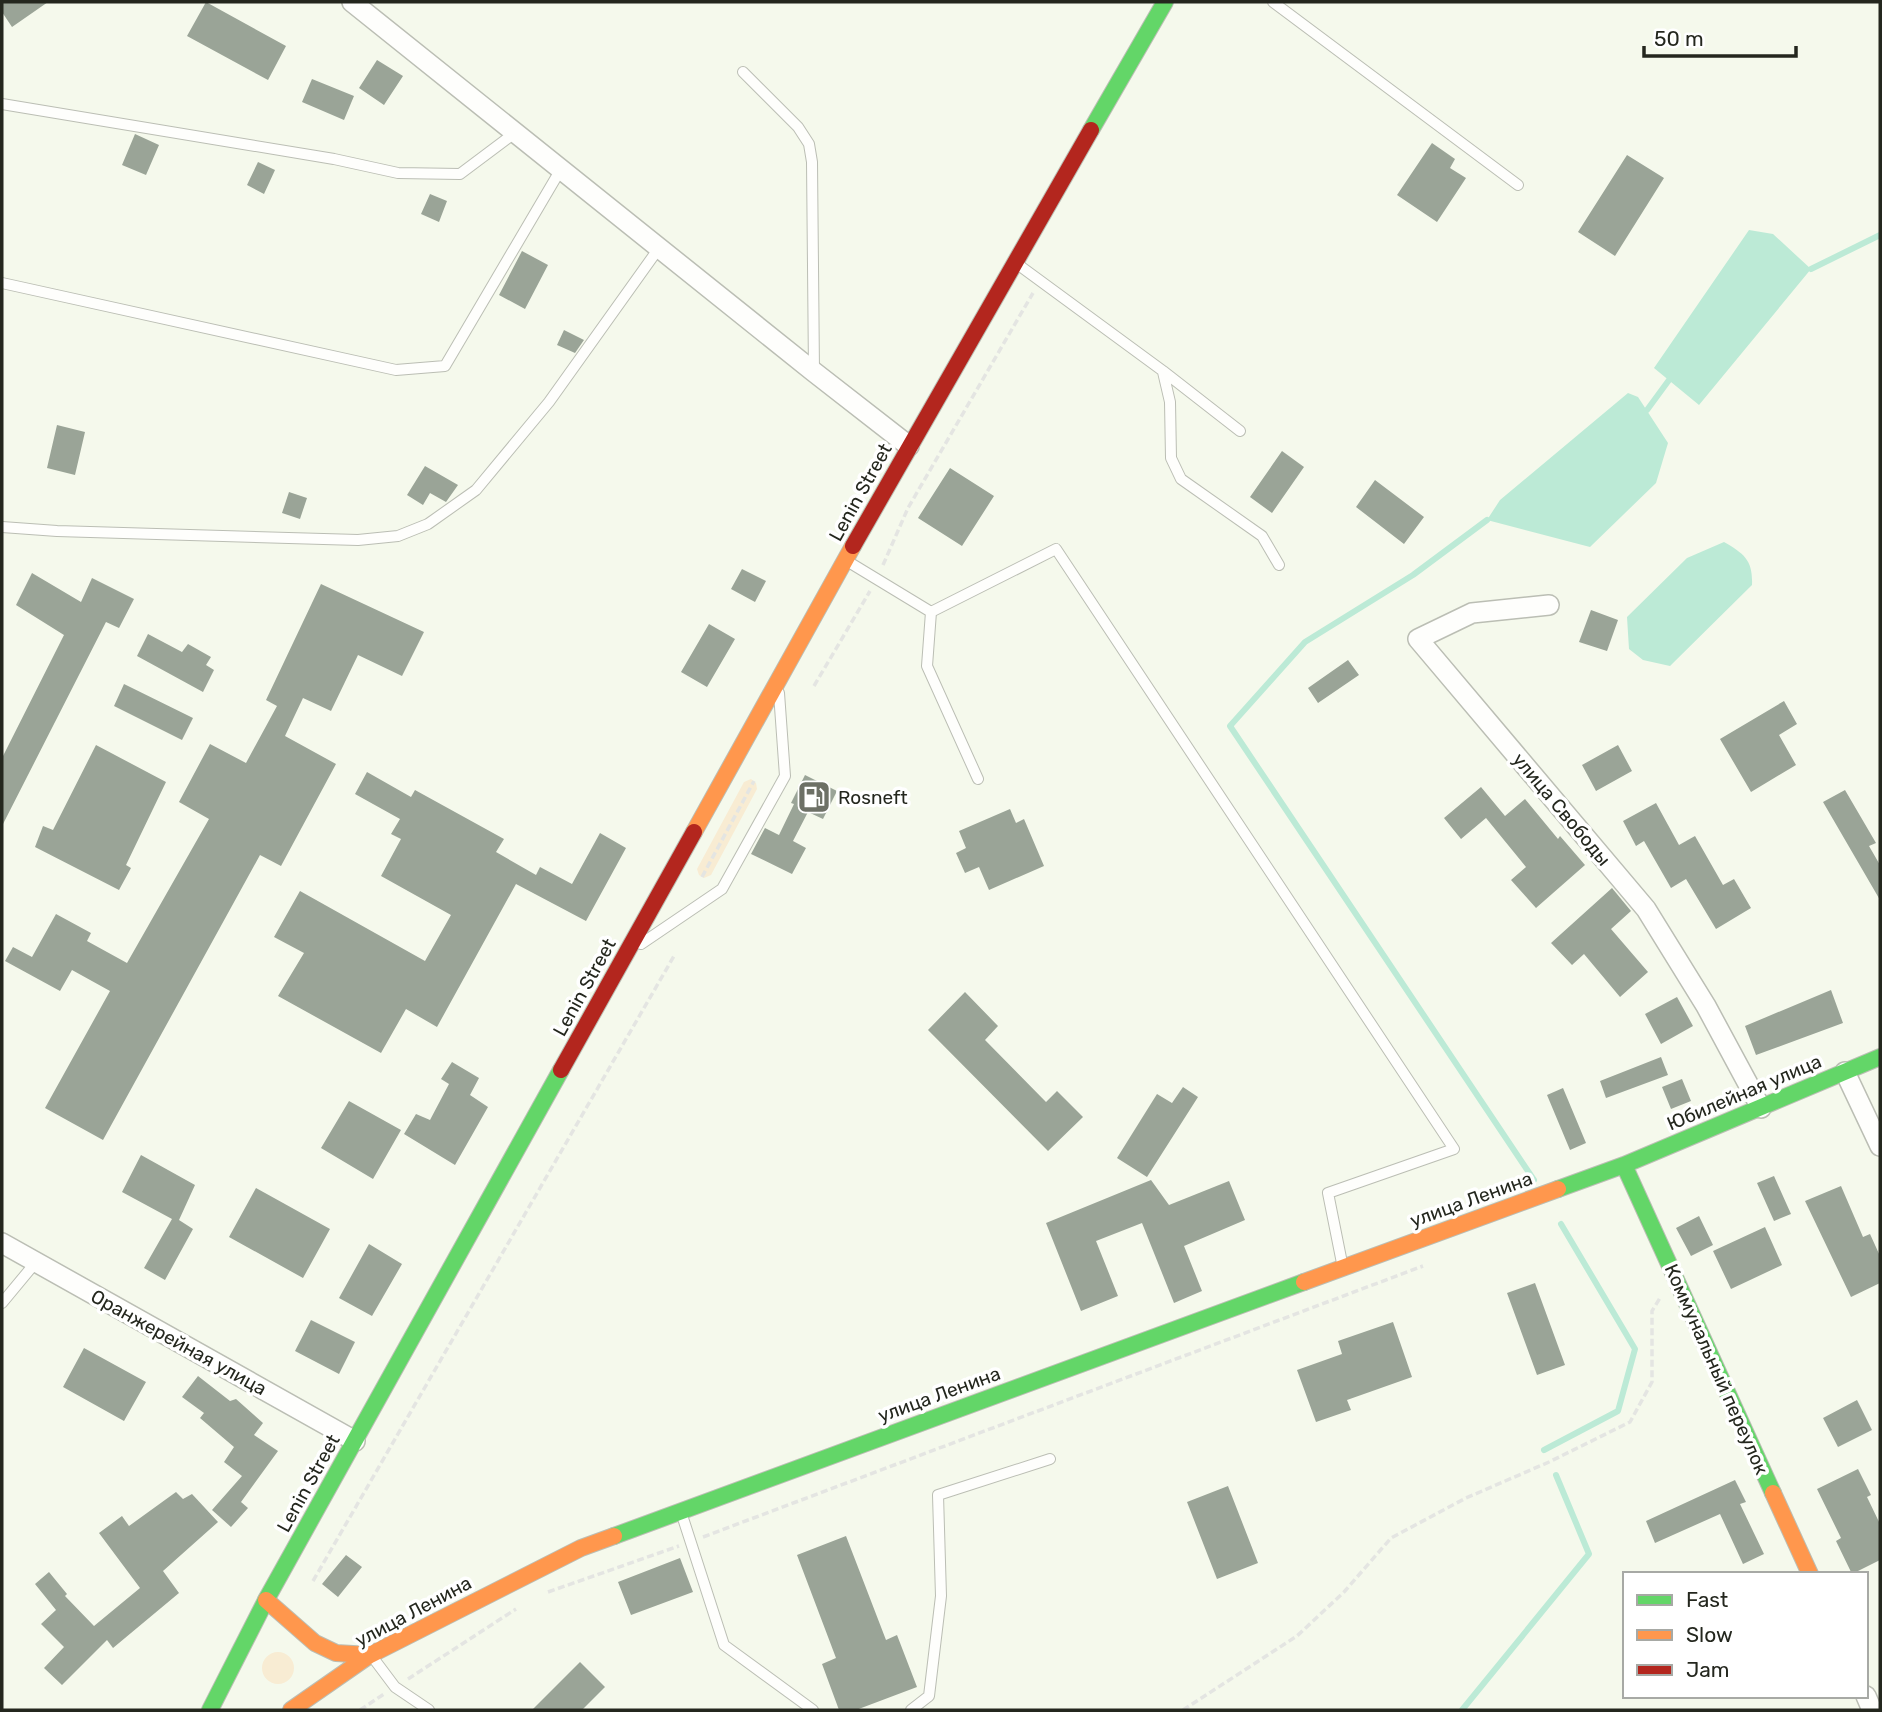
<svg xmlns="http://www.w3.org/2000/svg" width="1882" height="1712" font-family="Rubik,sans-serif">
	<rect width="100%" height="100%" fill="#f5f9ec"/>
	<path fill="#f8ecd3" d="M751,779L756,783L757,789L711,875L704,878L699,875L697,869L744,782Z
		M262 1668a16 16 0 1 1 32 0a16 16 0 1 1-32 0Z"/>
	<path fill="#bcead6" d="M1749,230L1773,234L1811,269L1699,405L1654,368Z
		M1628,393L1638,397L1668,443L1656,483L1590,547L1487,520L1500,500Z
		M1724,542C1745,554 1753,561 1752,585L1670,666L1643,660L1629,649L1627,617L1687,558Z"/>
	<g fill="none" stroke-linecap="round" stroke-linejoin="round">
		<path stroke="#bcead6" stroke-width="6" d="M1811,269L1880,235
			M1647,410L1669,380
			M1487,520L1413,575L1305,642L1230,726L1534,1180
			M1544,1450L1618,1411L1635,1349L1561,1224
			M1462,1710L1589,1554L1556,1475"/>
	</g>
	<path fill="#9aa497" d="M2,2H48L12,27L2,12Z
		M206,2L286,46L268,80L187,36Z
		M377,60L403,76L384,105L359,88Z
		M312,79L354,96L344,120L302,102Z
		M135,134L159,145L146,175L122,165Z
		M1432,143L1455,159L1450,168L1466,178L1437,222L1397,195Z
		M1627,155L1664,178L1615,256L1578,232Z
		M258,162L275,170L264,194L247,185Z
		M430,194L447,201L439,222L421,214Z
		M522,251L548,265L525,309L499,295Z
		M564,330L584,340L575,353L557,345Z
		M57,425L85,432L75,475L47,468Z
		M1282,451L1304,467L1272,513L1250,497Z
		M425,466L458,485L446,502L430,493L423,505L407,495Z
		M950,468L994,496L962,546L918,518Z
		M1375,480L1424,517L1404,544L1356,507Z
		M289,492L307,498L300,519L282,513Z
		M742,569L766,581L755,602L731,589Z
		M32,573L81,602L92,578L134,599L119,628L106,622L2,826V758L64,635L16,605Z
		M321,584L424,632L402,676L358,655L331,711L303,698L285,736L336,764L281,866L260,855L103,1140L45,1108L110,991L72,970L60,991L5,961L13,947L32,957L56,914L91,933L87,941L127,963L209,819L179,802L210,744L246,763L277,706L266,700Z
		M1591,610L1618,620L1607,651L1579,642Z
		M709,624L735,639L707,687L681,672Z
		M148,634L182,652L188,644L211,657L206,665L214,670L203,692L137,656Z
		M1348,660L1359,675L1318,703L1308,688Z
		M124,684L193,718L182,740L114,706Z
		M1784,701L1797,724L1779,735L1796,765L1751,792L1720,739Z
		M96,745L166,782L126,865L131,868L119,890L35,847L43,826L53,830Z
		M1618,745L1632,771L1596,791L1582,765Z
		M367,772L411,797L415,790L504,839L496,852L536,875L540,867L572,884L600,833L626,848L586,921L516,884L437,1027L406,1009L381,1053L278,996L304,953L274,937L300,891L425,961L451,915L381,876L401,839L391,834L400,819L355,794Z
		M805,775L837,791L823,819L808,812L793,841L806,848L792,874L751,854L765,828L779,835L794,804L791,803Z
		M1481,787L1505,816L1525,799L1558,839L1560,836L1585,865L1536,908L1511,880L1526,867L1486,818L1461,839L1444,818Z
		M1845,790L1876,843L1869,846L1880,865V900L1823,802Z
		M1656,803L1679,845L1695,836L1723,885L1734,879L1751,908L1716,929L1686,879L1671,888L1644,841L1636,846L1623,821Z
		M1010,809L1016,823L1024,819L1044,866L989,890L979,867L965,873L956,853L966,848L959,831Z
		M1612,888L1631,911L1611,929L1648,972L1620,997L1584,954L1572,965L1551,943Z
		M1831,990L1843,1023L1756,1055L1745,1026Z
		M965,992L998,1026L985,1040L1046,1102L1057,1091L1083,1117L1048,1151L928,1030Z
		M1677,997L1693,1026L1661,1044L1645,1014Z
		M1661,1057L1668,1075L1606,1098L1600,1081Z
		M452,1062L479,1078L470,1095L488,1107L455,1165L404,1134L416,1114L430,1120L449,1084L441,1079Z
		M1682,1079L1691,1101L1671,1109L1662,1087Z
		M1183,1087L1198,1097L1147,1177L1117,1158L1157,1094L1172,1103Z
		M1563,1088L1586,1143L1570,1150L1547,1095Z
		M349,1101L401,1130L373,1179L321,1148Z
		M141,1155L195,1185L179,1220L193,1229L165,1280L144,1268L172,1219L122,1192Z
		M1774,1176L1791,1214L1774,1221L1757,1183Z
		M1151,1180L1169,1205L1229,1181L1245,1220L1184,1246L1202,1291L1174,1303L1142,1223L1096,1241L1118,1296L1081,1311L1046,1223Z
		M1841,1186L1863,1237L1870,1234L1880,1256V1283L1851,1297L1805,1201Z
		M256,1188L330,1229L303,1278L229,1237Z
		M1699,1216L1713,1245L1691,1256L1676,1228Z
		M1765,1227L1782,1265L1731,1289L1713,1251Z
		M369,1244L402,1264L372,1316L339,1298Z
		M1535,1283L1565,1365L1537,1375L1507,1293Z
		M311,1320L355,1342L339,1374L295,1351Z
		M1393,1322L1412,1377L1347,1400L1351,1410L1316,1422L1297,1370L1342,1354L1338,1341Z
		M84,1348L146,1382L124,1421L63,1387Z
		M198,1376L230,1401L236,1399L263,1423L254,1435L278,1451L241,1502L248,1508L231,1527L212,1510L242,1476L224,1462L234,1447L200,1418L204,1413L182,1397Z
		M1857,1400L1872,1430L1838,1447L1823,1418Z
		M1858,1469L1871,1495L1867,1497L1880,1524V1560L1852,1574L1836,1541L1841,1538L1817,1489Z
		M1735,1480L1746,1502L1740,1504L1764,1554L1743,1564L1720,1514L1655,1543L1646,1521Z
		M1228,1486L1258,1563L1217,1579L1187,1502Z
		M176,1492L183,1499L192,1494L218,1522L163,1571L179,1593L113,1648L107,1640L62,1685L44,1668L64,1647L41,1624L56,1610L35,1584L49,1572L67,1594L65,1596L94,1626L140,1588L99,1533L122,1516L129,1526Z
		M846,1536L886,1640L897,1635L917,1687L856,1710H839L822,1664L836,1658L797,1555Z
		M346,1555L362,1567L338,1597L322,1584Z
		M680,1558L693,1592L631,1615L618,1582Z
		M580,1662L605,1687L582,1710H532Z"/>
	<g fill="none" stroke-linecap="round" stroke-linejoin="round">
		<defs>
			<path id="lane" d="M1273,2L1518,185
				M743,72L798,127L809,144L812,162L814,371
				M2,104L334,159L398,173L460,174L516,132
				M1016,263L1163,371L1240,431
				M2,283L396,370L445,366L561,169
				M1163,372L1170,402L1171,458L1181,479L1262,536L1279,565
				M2,527L57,531L358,540L398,536L428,524L476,490L549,402L659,248
				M847,561L931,612L1056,549L1454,1149L1328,1193L1343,1268
				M931,612L927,666L978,779
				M641,944L722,889L785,776L779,693
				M2,1303L36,1262
				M681,1512L724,1645L813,1710
				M371,1655L395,1687L429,1710
				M911,1710L929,1696L941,1596L938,1495L1050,1459"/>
			<path id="street" d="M352,2L814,372L909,446
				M1549,605L1472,613L1418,639L1646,909L1706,1006L1761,1108
				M1845,1072L1880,1146
				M2,1243L355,1441
				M1866,1696L1872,1710"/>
			<path id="fast" d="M1091,130L1165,2
				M1624,1165L1773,1493
				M1558,1189L1624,1165L1880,1057
				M614,1536L1304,1282
				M210,1710L266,1600L561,1070"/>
			<path id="slow" d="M694,832L853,546
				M1304,1282L1558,1189
				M1773,1493L1810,1574
				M266,1600L315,1643L336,1653L370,1655
				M291,1710L370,1655L581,1548L614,1536"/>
			<path id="jam" d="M853,546L1091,130
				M561,1070L694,832"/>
		</defs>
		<use href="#lane" stroke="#bbbeb4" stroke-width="12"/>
		<use href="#street" stroke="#bbbeb4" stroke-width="22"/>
		<use href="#fast" stroke="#bbbeb4" stroke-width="18"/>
		<use href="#slow" stroke="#bbbeb4" stroke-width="18"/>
		<use href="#jam" stroke="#bbbeb4" stroke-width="18"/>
		<path stroke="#e4e5e2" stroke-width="3.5" stroke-dasharray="7 3.5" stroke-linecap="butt" d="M883,565L908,508L1033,293
			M814,686L870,591
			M702,877L754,781
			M703,1537L1423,1266
			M313,1581L674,956
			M548,1592L679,1546
			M408,1679L516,1609
			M360,1710L384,1694
			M1183,1710L1297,1636L1344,1592L1391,1538L1466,1498L1549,1462L1630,1422L1652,1382V1311L1660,1298"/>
		<use href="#lane" stroke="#fefefc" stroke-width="10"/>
		<use href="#street" stroke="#fefefc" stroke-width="19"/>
		<use href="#fast" stroke="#63d668" stroke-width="16"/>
		<use href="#slow" stroke="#ff974d" stroke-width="16"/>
		<use href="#jam" stroke="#b3261e" stroke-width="16"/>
	</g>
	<defs>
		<symbol id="fuel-square" viewBox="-11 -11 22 22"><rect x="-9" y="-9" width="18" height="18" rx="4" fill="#6d7066" stroke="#fff"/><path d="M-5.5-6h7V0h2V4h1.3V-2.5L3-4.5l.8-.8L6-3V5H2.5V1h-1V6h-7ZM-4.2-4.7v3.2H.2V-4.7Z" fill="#fff"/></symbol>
	</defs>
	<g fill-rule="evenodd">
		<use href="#fuel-square" x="795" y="778" width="38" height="38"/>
	</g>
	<g text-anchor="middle" stroke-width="7" stroke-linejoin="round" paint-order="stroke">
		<g font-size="19" fill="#24271e" stroke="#fff">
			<text transform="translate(860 492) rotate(-61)" y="7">Lenin Street</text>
			<text transform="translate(1562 809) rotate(50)" y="7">улица Свободы</text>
			<text transform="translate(584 987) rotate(-61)" y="7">Lenin Street</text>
			<text transform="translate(1744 1092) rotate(-23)" y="7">Юбилейная улица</text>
			<text transform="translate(1471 1199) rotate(-20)" y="7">улица Ленина</text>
			<text transform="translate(179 1342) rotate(29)" y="7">Оранжерейная улица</text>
			<text transform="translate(1717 1369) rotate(66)" y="7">Коммунальный переулок</text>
			<text transform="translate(939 1394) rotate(-20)" y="7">улица Ленина</text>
			<text transform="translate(308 1483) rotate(-61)" y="7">Lenin Street</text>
			<text transform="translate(413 1611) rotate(-28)" y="7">улица Ленина</text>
		</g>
		<g font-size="19" fill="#24271e" stroke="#fff" text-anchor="start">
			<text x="838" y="804">Rosneft</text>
		</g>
	</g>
	<rect width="1882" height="1712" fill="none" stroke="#24271e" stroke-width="7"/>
	<rect x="1623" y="1572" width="245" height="126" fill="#ffffff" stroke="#a7a9a5" stroke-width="2"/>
	<rect x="1637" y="1595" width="35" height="10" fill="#63d668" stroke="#a7a9a5" stroke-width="2"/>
	<text x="1686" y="1607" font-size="21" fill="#24271e">Fast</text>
	<rect x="1637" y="1630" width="35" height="10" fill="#ff974d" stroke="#a7a9a5" stroke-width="2"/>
	<text x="1686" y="1642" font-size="21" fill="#24271e">Slow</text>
	<rect x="1637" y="1665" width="35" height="10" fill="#b3261e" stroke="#a7a9a5" stroke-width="2"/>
	<text x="1686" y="1677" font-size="21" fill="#24271e">Jam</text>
	<path d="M1644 46v10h152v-10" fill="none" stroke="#24271e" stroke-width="3.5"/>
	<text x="1654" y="46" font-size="21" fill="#24271e" stroke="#ffffff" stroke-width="5" paint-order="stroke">50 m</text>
</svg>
